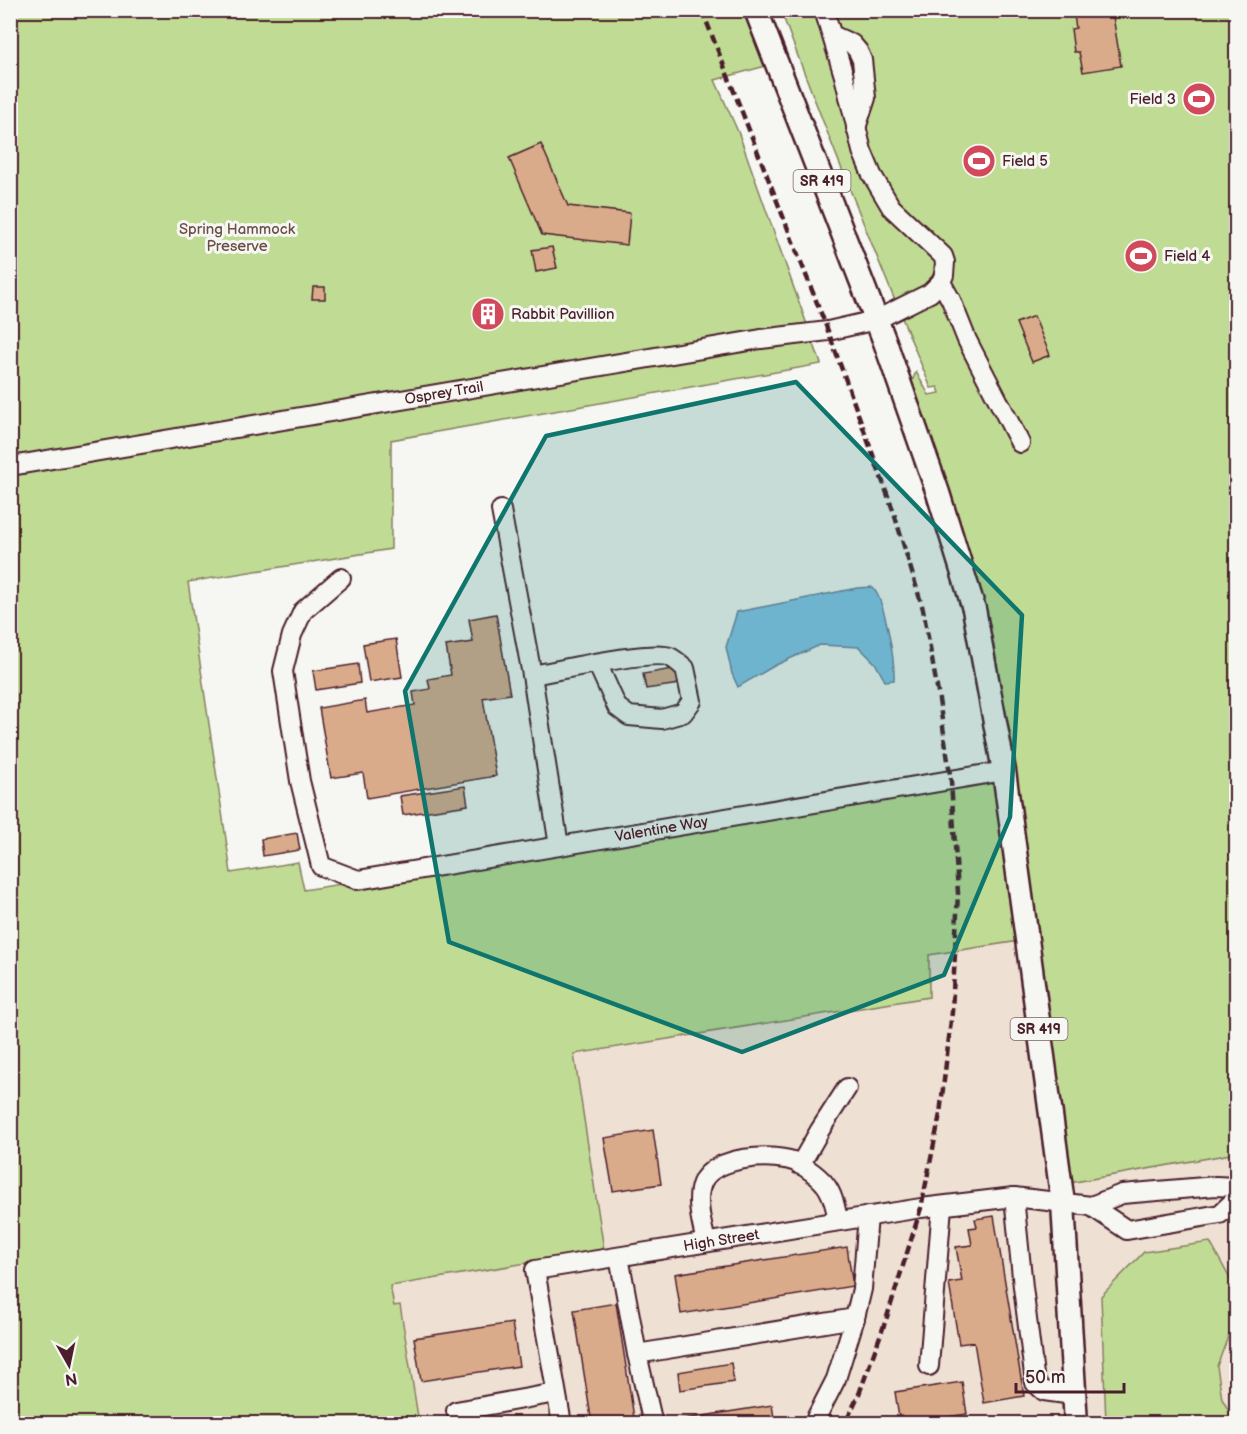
<svg xmlns="http://www.w3.org/2000/svg" width="1247" height="1434" font-family="'Balsamiq Sans',sans-serif">
	<rect width="100%" height="100%" fill="#f6f6f2"/>
	<filter id="ink" filterUnits="userSpaceOnUse"><feTurbulence type="fractalNoise" baseFrequency=".0167" numOctaves="2"/><feDisplacementMap in="SourceGraphic" scale="12" xChannelSelector="R" yChannelSelector="G"/><feConvolveMatrix kernelMatrix="1 2 1 2 8 2 1 2 1" color-interpolation-filters="sRGB"/></filter>
	<g filter="url(#ink)">
		<path fill="#eee0d3" d="M1019,941L1055,1192L1067,1423H418L388,1277L569,1013Z
			M1236,1153V1421L1222,1399L1217,1366L1231,1329L1101,1296L1106,1423H1082L1070,1183Z"/>
		<path fill="#c0dc94" stroke="#857e60" stroke-width="1.5" d="M10,11H748L769,65L715,80L739,134L821,364L391,440V549L188,582L231,873L298,862L304,890L573,847L997,773L1019,941L929,955V997L574,1054L604,1250L390,1286L394,1306L400,1305L419,1423H11Z
			M781,11H1236V1153L1069,1183L1011,770L909,388L916,372L929,395L940,393L938,387L931,388C879,263 828,138 781,11Z
			M1210,1242L1235,1288L1231,1329L1217,1366L1222,1399L1236,1423H1106L1101,1296L1144,1252Z"/>
		<path fill="#87c3e6" stroke="#6f819b" stroke-width="1.5" d="M872,587C885,598 895,662 894,680L885,681L875,663L859,647L820,645L774,666L738,687L732,674L726,647L737,612L857,588Z"/>
		<path fill="#daab8b" stroke="#4a1f2b" stroke-width="1.5" d="M1073,10H1112L1121,66L1083,72L1079,52H1074L1071,29L1076,28Z
			M541,144L568,206L630,213L627,245L542,235L509,158Z
			M552,247L557,268L536,272L532,250Z
			M313,287H325V299H312Z
			M480,306L497,307L496,322L479,321Z
			M1034,316L1050,355L1032,362L1016,323Z
			M496,614L510,694L483,698L496,776L367,798L363,773L331,778L319,708L365,700L367,713L415,705L413,692L430,689L428,679L451,675L446,646L473,642L469,619Z
			M396,639L402,677L369,682L363,644Z
			M358,664L360,683L316,690L313,671Z
			M684,667L686,683L646,689L643,674Z
			M465,786L468,805L403,815L400,796Z
			M297,833L300,850L263,856L261,839Z
			M653,1130L661,1184L613,1191L604,1138Z
			M994,1216L1024,1396L984,1403L974,1342L959,1344L949,1283L962,1281L956,1247L972,1245L969,1228L977,1227L975,1219Z
			M847,1247L853,1286L681,1314L675,1274Z
			M616,1303L635,1424H592L574,1310Z
			M512,1323L519,1366L421,1381L414,1338Z
			M731,1363L734,1382L680,1390L678,1372Z
			M962,1382L967,1414L900,1424L895,1392Z
			M772,1405L775,1424H665V1422Z"/>
		<g fill="none" stroke-linecap="round" stroke-linejoin="round">
			<defs>
				<g id="minor">
					<path d="M832,35L852,44L858,51L862,60L866,98L856,128"/>
					<path d="M941,282L951,300L967,340L1020,443"/>
					<path id="s1" d="M10,464L17,465L761,339L828,331L876,320L930,293L941,282L944,275L945,262L943,256L891,207L872,175L862,151L844,76L824,10"/>
					<path d="M501,510L532,675L559,846"/>
					<path id="s2" d="M341,578L303,611L292,635L283,671L300,781L321,866L358,880L1004,771"/>
					<path d="M532,675C557,671 652,649 670,657C676,660 681,665 685,668L692,701L683,713L662,719L629,716L617,707L597,663"/>
					<path d="M800,1165L820,1130L847,1088"/>
					<path d="M1014,1197L1023,1287L1035,1383L1044,1391L1073,1395"/>
					<path d="M1091,1206L1122,1194L1216,1186L1236,1187"/>
					<path d="M706,1242C702,1225 695,1200 702,1183C712,1156 776,1152 798,1163C806,1167 818,1176 824,1183C833,1193 836,1209 838,1221"/>
					<path d="M619,1257L637,1354L855,1318L862,1289L868,1216"/>
					<path d="M637,1354L653,1424"/>
					<path d="M929,1366L942,1206"/>
					<path d="M456,1411L556,1393"/>
					<path id="s3" d="M562,1424L535,1270L921,1208L1014,1197L1091,1206L1127,1230L1220,1214L1236,1199"/>
					<path d="M813,1424L836,1379L855,1318"/>
				</g>
				<path id="major" d="M756,10L885,342L938,493L974,609L1004,771L1063,1203L1076,1424"/>
			</defs>
			<use href="#minor" stroke="#4a1f2b" stroke-width="22"/>
			<use href="#major" stroke="#4a1f2b" stroke-width="27"/>
			<use href="#minor" stroke="#f6f6f2" stroke-width="18"/>
			<use href="#major" stroke="#f6f6f2" stroke-width="22"/>
			<path stroke="#4a1f2b" stroke-width="4.5" stroke-dasharray="9 4.5" stroke-linecap="butt" d="M702,10L828,331L893,510L923,609L938,693L951,781L958,893L952,1012L940,1114L921,1208L887,1317L859,1394L845,1424"/>
		</g>
	</g>
	<path fill="#0f766e" fill-opacity="0.2" stroke="#0f766e" stroke-width="4.5" stroke-linejoin="round" d="M796,382L1022,615L1010,817L944,975L742,1052L449,942L405,691L546,436Z"/>
	<defs>
		<symbol id="stadium-disc" viewBox="-11 -11 22 22"><circle r="9.5" fill="#d1495b" stroke="#f6f6f2"/><path d="M0-5a6.5 5 0 1 0 0 10a6.5 5 0 1 0 0-10ZM-3.5-1.8h7v3.6h-7Z" fill="#fff"/></symbol>
		<symbol id="building-disc" viewBox="-11 -11 22 22"><circle r="9.5" fill="#d1495b" stroke="#f6f6f2"/><path d="M-4-6H4V6H1V3H-1V6H-4ZM-2.5-4.3h1.7v1.8h-1.7ZM.8-4.3h1.7v1.8H.8ZM-2.5-1h1.7V.8h-1.7ZM.8-1h1.7V.8H.8Z" fill="#fff"/></symbol>
	</defs>
	<g fill-rule="evenodd">
		<use href="#stadium-disc" x="1180" y="80" width="38" height="38"/>
		<use href="#stadium-disc" x="960" y="142" width="38" height="38"/>
		<use href="#stadium-disc" x="1122" y="237" width="38" height="38"/>
		<use href="#building-disc" x="469" y="295" width="38" height="38"/>
	</g>
	<g text-anchor="middle" stroke-width="6" stroke-linejoin="round" paint-order="stroke">
		<g fill="#f6f6f2" stroke="#7e6067" stroke-width="1.5">
			<rect x="793.5" y="170" width="57" height="22" rx="4.5"/>
			<rect x="1010.5" y="1018" width="57" height="22" rx="4.5"/>
		</g>
		<g font-size="14" font-weight="bold" fill="#4a1f2b">
			<text x="822" y="186">SR 419</text>
			<text x="1039" y="1034">SR 419</text>
		</g>
		<g font-size="15" fill="#4a1f2b" stroke="#f6f6f2" text-anchor="start">
			<text x="1176" y="104" text-anchor="end">Field 3</text>
			<text x="1002" y="166">Field 5</text>
			<text x="1164" y="261">Field 4</text>
			<text x="511" y="319">Rabbit Pavillion</text>
		</g>
		<g font-size="15" fill="#684e45" stroke="#f6f6f2">
			<text x="237" y="234">Spring Hammock<tspan x="237" dy="17">Preserve</tspan></text>
		</g>
		<g font-size="15" fill="#4a1f2b" stroke="#f6f6f2">
			<text dy="5" stroke="none"><textPath href="#s1" startOffset="440">Osprey Trail</textPath></text>
			<text dy="5" stroke="none"><textPath href="#s2" startOffset="660">Valentine Way</textPath></text>
			<text dy="5" stroke="none"><textPath href="#s3" startOffset="345">High Street</textPath></text>
		</g>
	</g>
	<rect width="1247" height="1434" fill="none" stroke="#f6f6f2" stroke-width="36"/>
	<rect x="18" y="18" width="1211" height="1398" fill="none" stroke="#4a1f2b" stroke-width="2" filter="url(#ink)"/>
	<g transform="translate(69 1365) rotate(171)" stroke="#f6f6f2" stroke-width="4.5" paint-order="stroke">
	<path d="M0-4.5L10 22L0 15L-10 22Z" fill="#4a1f2b"/>
	<text y="-9" font-size="16" font-weight="bold" text-anchor="middle" fill="#4a1f2b">N</text>
	</g>
	<path d="M1016 1383v9h108v-9" fill="none" stroke="#4a1f2b" stroke-width="3"/>
	<text x="1025" y="1383" font-size="18" fill="#4a1f2b" stroke="#f6f6f2" stroke-width="4.5" paint-order="stroke">50 m</text>
</svg>
